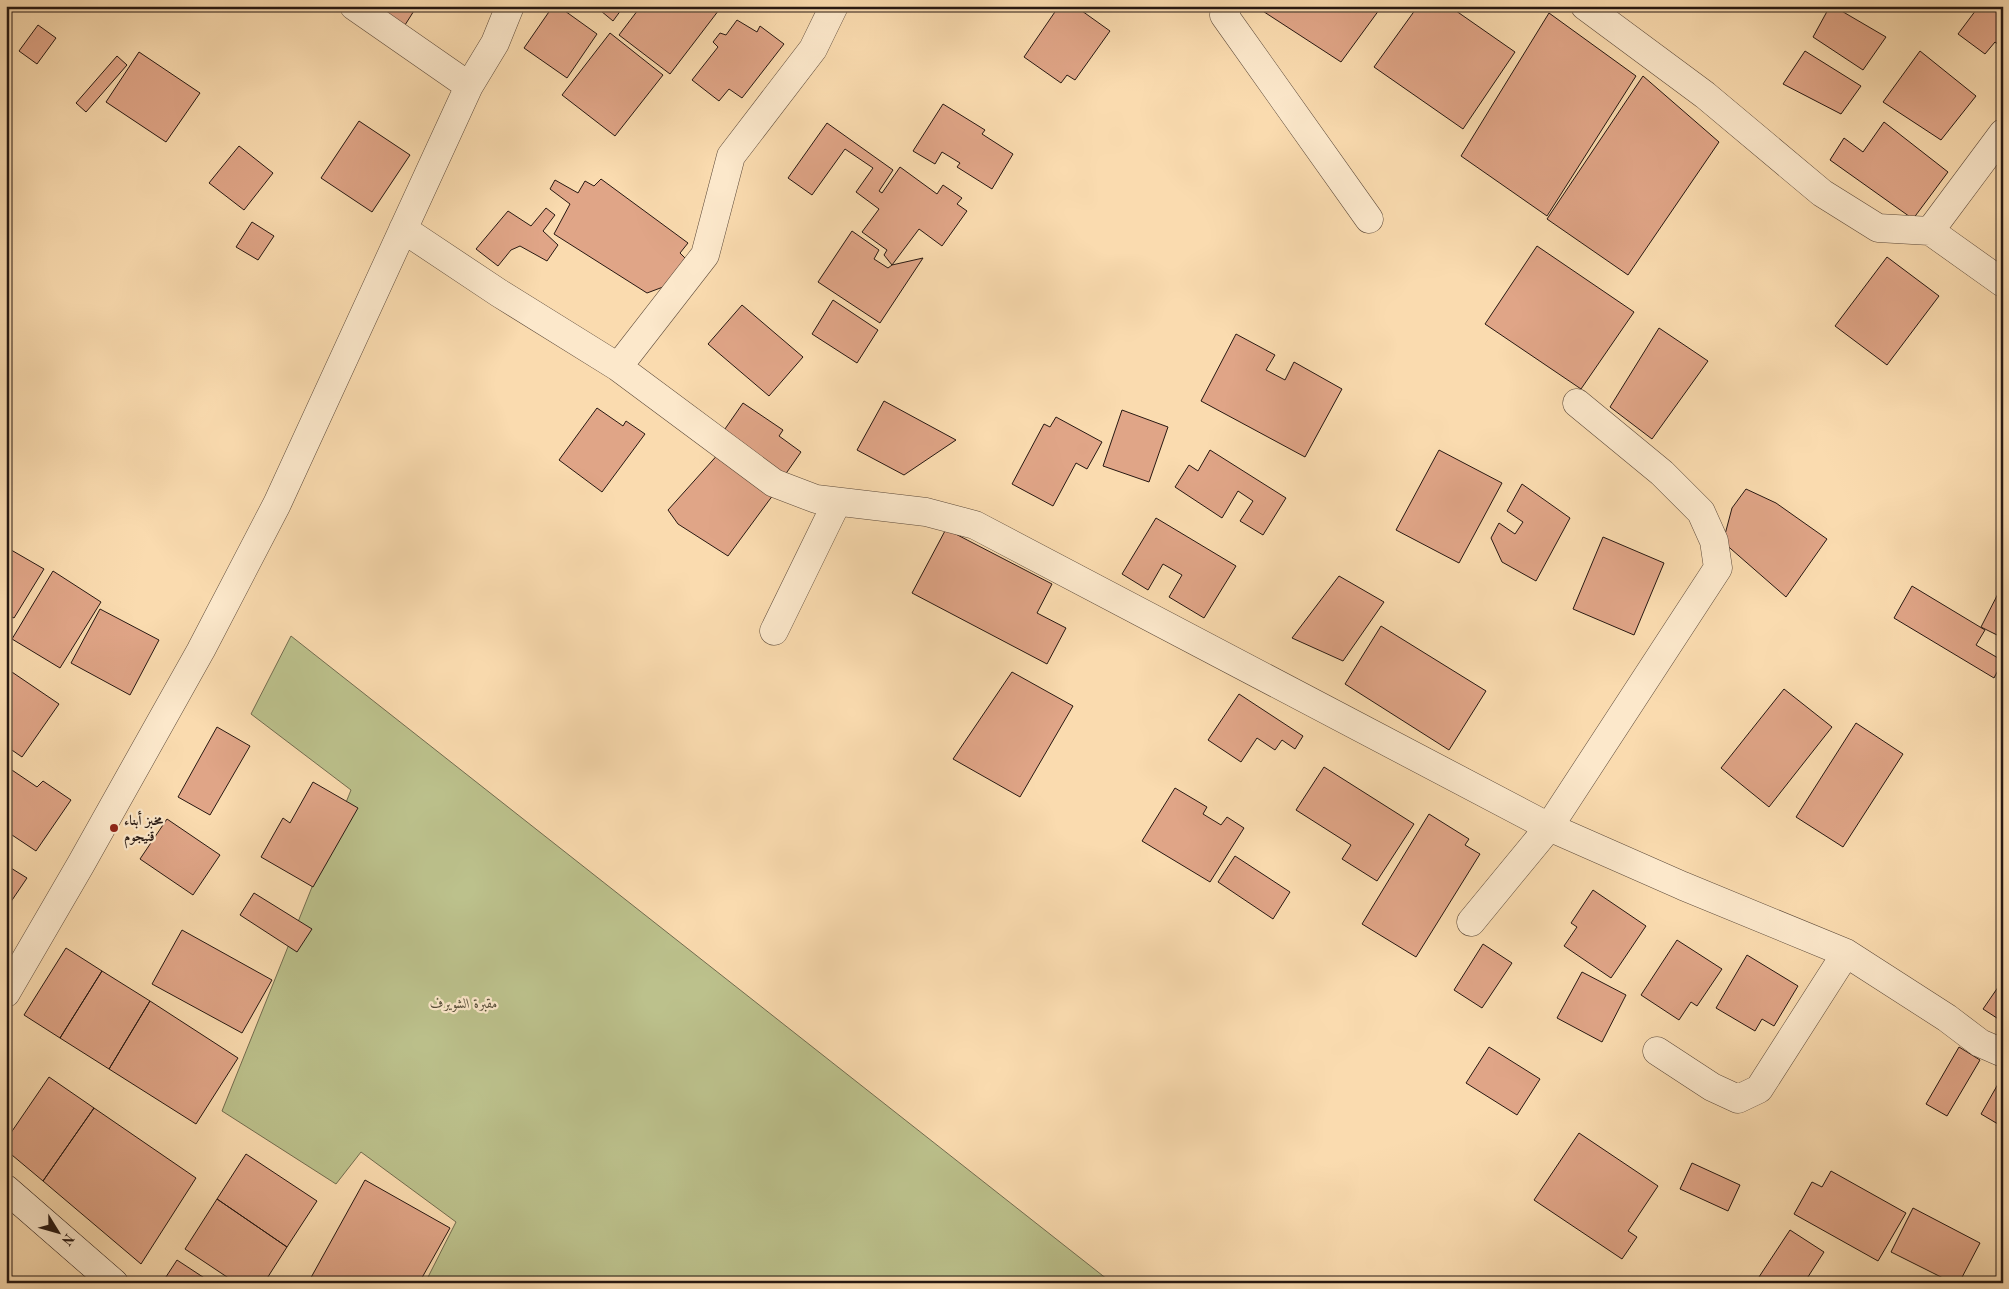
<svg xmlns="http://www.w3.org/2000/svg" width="2009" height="1289" font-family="'Old Standard TT',Amiri,serif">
	<rect width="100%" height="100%" fill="#fadbaf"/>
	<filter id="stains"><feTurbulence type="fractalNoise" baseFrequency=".004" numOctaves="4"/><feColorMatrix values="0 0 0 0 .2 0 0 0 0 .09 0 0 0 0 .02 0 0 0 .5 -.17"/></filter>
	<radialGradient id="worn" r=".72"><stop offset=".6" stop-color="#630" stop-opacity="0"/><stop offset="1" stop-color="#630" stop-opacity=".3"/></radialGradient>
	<path fill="#bcc18c" stroke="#726c4f" d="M291,636L1112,1283H425L456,1222L361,1152L336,1184L222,1111L351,790L251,714Z"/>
	<path fill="#e0a587" stroke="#271812" d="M377,6H417L405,25Z
		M553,6H558L597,34L567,78L524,48Z
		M595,6H624L613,21Z
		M641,6H722L670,74L619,35Z
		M1059,6H1075L1110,31L1075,80L1067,75L1061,83L1024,57Z
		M1255,6H1382L1341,62Z
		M1418,6H1449L1515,52L1463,129L1374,67Z
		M1830,6H1833L1886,37L1863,70L1813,37Z
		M1979,6H2003V48L1995,42L1985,54L1958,34Z
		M1549,13L1636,76L1547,216L1461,156Z
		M737,20L757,32L760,26L784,44L742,98L729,89L719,101L692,80L718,47L713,42L720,33L726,35Z
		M38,25L56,38L37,64L19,51Z
		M610,33L663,75L615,136L562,95Z
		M1805,51L1861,86L1841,114L1783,84Z
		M1920,51L1976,96L1941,140L1883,102Z
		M139,52L200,93L166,142L106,102Z
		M117,56L127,65L86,112L76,103Z
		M1643,76L1719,142L1628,275L1547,219Z
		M943,104L985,130L982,134L1013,154L992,189L957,167L960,163L942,152L935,164L913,151Z
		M359,121L410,155L372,212L321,178Z
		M1884,122L1948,172L1913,219L1830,160L1844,138L1863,152Z
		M827,123L893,170L879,191L882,193L900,167L937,194L943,185L962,198L957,204L967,211L942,246L919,229L892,265L884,255L887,250L862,232L879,209L856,192L873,168L845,149L812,195L788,178Z
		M239,146L273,173L244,210L209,183Z
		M601,179L688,243L680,253L689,262L671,284L647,293L554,234L570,204L550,189L555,180L578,193L585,181L594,186Z
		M546,208L555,215L543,231L558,245L547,261L520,246L511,250L498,266L476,249L508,211L531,226Z
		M252,222L274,236L258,260L236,247Z
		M852,231L879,250L874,259L888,268L892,265L923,258L880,323L818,282Z
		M1537,246L1634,312L1581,389L1485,324Z
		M1887,257L1939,296L1887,365L1835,326Z
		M833,300L878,330L857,363L812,334Z
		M742,305L803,357L769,396L708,344Z
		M1659,328L1708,361L1652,439L1610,407Z
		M1236,334L1275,355L1266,370L1285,380L1294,362L1342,389L1305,457L1201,401Z
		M884,401L956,440L904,475L857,450Z
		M743,403L783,430L779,436L801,452L780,482L718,439Z
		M597,408L623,426L626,421L645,434L602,492L559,460Z
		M1122,410L1168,427L1149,482L1103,466Z
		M1056,417L1102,442L1087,469L1076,463L1053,506L1012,484L1044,424L1050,427Z
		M1210,450L1286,498L1263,535L1240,521L1253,501L1238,491L1222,518L1175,487L1189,465L1198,471Z
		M1439,450L1502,483L1459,563L1396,530Z
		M721,451L776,491L728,556L678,524L668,510Z
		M1522,484L1570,518L1536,581L1502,562L1491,538L1499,523L1515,534L1523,522L1507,511Z
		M1746,489L1776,503L1827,539L1786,597L1723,542L1732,508Z
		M1156,518L1236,566L1204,618L1169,597L1182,575L1163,564L1148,590L1122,574Z
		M946,529L1052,584L1037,613L1066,628L1047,664L912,593Z
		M1603,537L1664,563L1634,635L1573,609Z
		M6,547L44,569L14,618L6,614Z
		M53,571L101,602L60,668L12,639Z
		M1339,576L1384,602L1343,661L1292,638Z
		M2003,584V638L1981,627Z
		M1912,586L1985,630L1976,645L2003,661L1994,678L1894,618Z
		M100,609L159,640L130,695L71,663Z
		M1381,626L1486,691L1449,750L1345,684Z
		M6,668L59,704L22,757L6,746Z
		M1012,672L1073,706L1020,797L953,759Z
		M1784,689L1832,727L1769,807L1721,768Z
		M1239,694L1303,736L1295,749L1282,740L1275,750L1257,738L1241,762L1208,740Z
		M1856,723L1903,754L1843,847L1796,817Z
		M217,727L250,746L210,815L178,797Z
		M6,766L37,787L43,781L71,800L36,851L6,831Z
		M1324,767L1414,824L1377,881L1342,859L1351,845L1296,810Z
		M313,782L358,808L313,887L261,857L283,818L290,823Z
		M1175,788L1207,807L1203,814L1221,825L1227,817L1244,828L1210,882L1142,841Z
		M1429,814L1469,839L1465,845L1480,854L1416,957L1362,924Z
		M167,819L220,855L193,895L140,859Z
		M1235,856L1290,892L1273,919L1218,882Z
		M6,865L27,878L6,909Z
		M1593,890L1646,926L1611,978L1564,946L1577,927L1571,923Z
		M254,893L312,929L297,952L240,915Z
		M182,930L272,980L242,1033L152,984Z
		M1677,940L1722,969L1697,1006L1691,1002L1679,1020L1641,995Z
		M1483,944L1512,963L1482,1008L1454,990Z
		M66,948L102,971L60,1038L24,1015Z
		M1747,955L1798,986L1774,1026L1762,1019L1755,1031L1716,1008Z
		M102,971L150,1001L109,1069L60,1038Z
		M1582,972L1626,995L1602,1042L1557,1018Z
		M2003,980V1022L1983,1009Z
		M150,1001L238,1058L196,1124L109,1069Z
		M1489,1047L1540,1079L1517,1115L1466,1083Z
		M1959,1047L1980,1060L1947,1116L1926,1104Z
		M49,1077L94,1108L43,1181L6,1150V1140Z
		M2002,1077H2003V1127L1981,1114Z
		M94,1108L196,1178L141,1264L43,1181Z
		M1579,1133L1658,1186L1628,1231L1637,1237L1622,1259L1534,1200Z
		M246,1154L317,1201L287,1247L217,1199Z
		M1692,1163L1740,1185L1728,1211L1680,1189Z
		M1831,1171L1906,1213L1878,1261L1794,1214L1812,1182L1822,1187Z
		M365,1180L450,1228L419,1283H308Z
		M217,1199L287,1247L264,1283H236L185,1249Z
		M1913,1208L1980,1243L1959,1283H1953L1891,1252Z
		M1790,1230L1824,1252L1804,1283H1755Z
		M177,1260L212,1283H162Z"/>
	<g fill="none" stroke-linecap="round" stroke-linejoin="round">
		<defs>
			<path id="street" d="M354,6L469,86
				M1228,6L1224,15L1369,219
				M1585,6L1705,95L1822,193L1878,228L1930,231L2003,283
				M403,229L499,293L618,367L774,483L816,499L926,512L975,525L1549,827L1683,886L1846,953L1947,1018L1980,1043L2003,1053
				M1930,231L2003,133
				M618,367L705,255L731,156L813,49L834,6
				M774,631L837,502
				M1471,922L1549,827L1718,568L1714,541L1701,512L1662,473L1577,403
				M6,993L81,864L201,650L277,504L469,86L495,43L510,6
				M1657,1051L1712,1087L1738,1099L1759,1089L1846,953"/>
			<path id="secondary" d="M6,1189L114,1283"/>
		</defs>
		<use href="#street" stroke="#5c4939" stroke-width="29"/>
		<use href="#secondary" stroke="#271812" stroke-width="29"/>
		<use href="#street" stroke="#fce8cb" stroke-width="28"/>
		<use href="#secondary" stroke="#fce8cb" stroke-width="28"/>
	</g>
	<circle fill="#8f2418" stroke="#fce8cb" stroke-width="2" cx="114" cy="828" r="5"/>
	<g text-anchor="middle" stroke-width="4.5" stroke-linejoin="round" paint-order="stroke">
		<g font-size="14" font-weight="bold" fill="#271812" stroke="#fce8cb" text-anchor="start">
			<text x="124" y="825">مخبز أبناء<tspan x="124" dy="16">قنيجوم</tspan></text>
		</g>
		<g font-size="14" font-style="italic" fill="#544b37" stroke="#fce8cb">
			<text x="464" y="1008">مقبرة الشويرف</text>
		</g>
	</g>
	<rect width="2009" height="1289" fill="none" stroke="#fadbaf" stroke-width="25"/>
	<rect x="8" y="8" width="1994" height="1274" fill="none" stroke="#271812" stroke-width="2.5"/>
	<rect x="12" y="12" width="1984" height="1264" fill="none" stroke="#271812"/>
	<g transform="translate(58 1232) rotate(127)" stroke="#fce8cb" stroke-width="4" paint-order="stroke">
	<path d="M0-4L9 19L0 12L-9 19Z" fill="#271812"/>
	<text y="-8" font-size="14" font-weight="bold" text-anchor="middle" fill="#271812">N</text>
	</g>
	<rect width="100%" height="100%" filter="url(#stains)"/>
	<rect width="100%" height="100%" fill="url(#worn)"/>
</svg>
